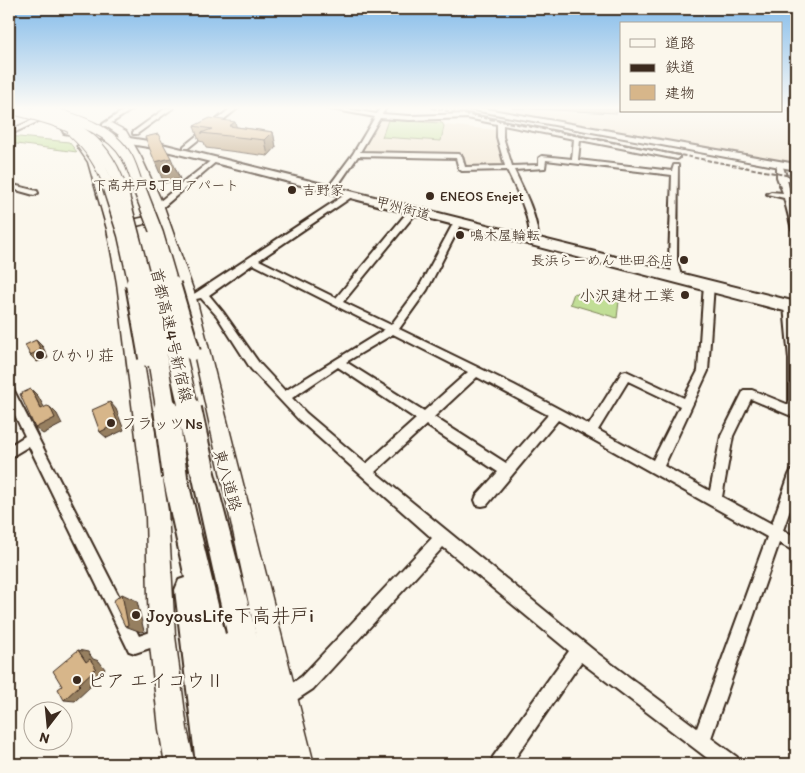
<svg xmlns="http://www.w3.org/2000/svg" width="805" height="773" font-family="Itim,'Klee One',sans-serif">
	<rect width="100%" height="100%" fill="#fbf7ec"/>
	<filter id="ink" filterUnits="userSpaceOnUse"><feTurbulence type="fractalNoise" baseFrequency=".02" numOctaves="2"/><feDisplacementMap in="SourceGraphic" scale="10" xChannelSelector="R" yChannelSelector="G"/><feConvolveMatrix kernelMatrix="1 2 1 2 8 2 1 2 1" color-interpolation-filters="sRGB"/></filter>
	<g filter="url(#ink)">
		<path fill="#f0e4cf" d="M485,108H621V111H781L782,108L796,116V164Z
			M384,117L442,119L445,125L497,130L498,144L504,166L463,168L461,155L360,152L380,119Z"/>
		<path fill="#c1de96" stroke="#7e845a" d="M388,120L442,123L444,126L441,141L382,137Z
			M9,136L69,142L77,152L9,143Z
			M574,293L619,301L617,318L570,304Z"/>
		<g fill="none" stroke-linecap="round" stroke-linejoin="round">
			<defs>
				<path id="street" d="M127,108H134L107,126H103V124Z
					M166,108H173L137,134H133V132Z
					M231,108H238L188,148H184V146Z
					M326,108H341L377,114L380,108H386L382,114L410,116L467,114L679,156V158L677,159L580,140L578,160L672,171L674,165H678L677,260L681,276L676,279L673,278L669,260L672,175L546,160L545,168L514,170C524,191 535,211 538,235L534,237L530,235C528,211 517,191 507,170L462,171L459,169L456,158L358,156L334,191H328L327,189L353,154L375,117ZM380,118L410,120L467,118L497,124V137L505,166L465,167L462,156L459,154L360,152ZM503,125L574,139L572,159L542,156L539,158V165L512,166L503,137Z
					M48,113L50,116L9,135V131Z
					M213,159L218,160L161,209H155V205Z
					M777,163L782,164L786,176L796,178V182L787,180L796,215V231L792,229L784,198L767,194L771,192L783,193L777,177Z
					M9,184L37,191L38,193L34,195L9,188Z
					M349,192L356,194L259,260L336,298L410,209H416V213L343,302L391,325L418,289L454,222L461,220L462,222L427,290L399,329L514,385L589,425L622,372L626,371L684,398L698,371L704,284L709,281L712,282L714,284L708,371L664,466L710,491L721,436L744,390H752L789,405V359L784,306L786,304H792L796,329V418L751,399L733,436L722,497L772,524L789,475L791,471L796,469V493L783,530L796,537V552L779,543L711,738L737,757L739,764H715L581,662L511,764H491L493,757L569,651L443,547L313,689L284,708L278,705L275,699L278,693L301,677L432,538L298,419L251,369L217,316L201,298L196,299L191,296ZM253,264L384,330L285,391L259,363L223,312L209,295ZM393,334L468,372L424,411L346,362ZM338,367L416,419L366,464L306,413L292,398ZM477,377L548,415L506,463L434,417ZM628,381L680,406L653,460L598,430ZM558,420L767,537L697,728L597,653L375,472L426,425L498,472L477,495L475,500L477,505L482,506L487,505Z
					M9,388L13,389L139,636L162,628L168,630L170,636L168,642L135,653L129,651L29,446L9,458V446L25,436L9,403Z"/>
				<path id="secondary" d="M463,108H481L796,164V170Z
					M786,108H796V113Z"/>
				<path id="primary" d="M111,123L126,131L141,157L164,207L196,298L314,764H284L182,298L157,221L120,230L131,283L168,511L175,636L187,729L195,764H165L159,729L149,636L146,517L117,283L107,229L88,162L77,146L82,143L86,144L98,162L118,223L155,215L131,157L119,135L106,126Z"/>
				<path id="highway" d="M68,128L154,142L796,302V314L239,169L154,148L64,133L63,131L64,129Z
					M202,459L210,462L213,469L290,764H196L175,590L179,580L185,578L163,477L167,469L175,466L183,469L187,477L225,634L227,633L191,469L194,462Z"/>
			</defs>
			<use href="#street" stroke="#3b2a1e" stroke-width="4"/>
			<use href="#secondary" stroke="#3b2a1e" stroke-width="4"/>
			<use href="#primary" stroke="#3b2a1e" stroke-width="3"/>
			<use href="#highway" stroke="#3b2a1e" stroke-width="4"/>
			<use href="#street" fill="#fbf7ec" fill-rule="evenodd"/>
			<use href="#secondary" fill="#fbf7ec" fill-rule="evenodd"/>
			<use href="#primary" fill="#fbf7ec" fill-rule="evenodd"/>
			<use href="#highway" fill="#fbf7ec" fill-rule="evenodd"/>
			<path stroke="#3b2a1e" stroke-width="2" stroke-dasharray="4.5 2" stroke-linecap="butt" d="M432,108L796,177"/>
			<defs>
				<path id="primary-bridge-far2" d="M38,108C70,118 109,126 127,157C132,166 135,177 138,186
					M73,132C91,149 100,163 109,186"/>
				<path id="primary-bridge-far1" d="M108,185L124,235L135,285
					M138,185L157,234L172,285"/>
				<path id="primary-bridge" d="M134,284L147,358
					M172,284L192,352"/>
				<path id="highway-bridge-far3" d="M11,108C64,122 100,129 120,186"/>
				<path id="highway-bridge-far2" d="M119,185L145,285
					M149,239L161,285"/>
				<path id="highway-bridge-far1" d="M145,284L166,410
					M160,284L189,410"/>
				<path id="highway-bridge" d="M166,409L175,477
					M189,409L202,469"/>
			</defs>
			<use href="#primary-bridge-far2" stroke="#3b2a1e" stroke-width="12" stroke-linecap="butt"/>
			<use href="#primary-bridge-far1" stroke="#3b2a1e" stroke-width="15" stroke-linecap="butt"/>
			<use href="#primary-bridge" stroke="#3b2a1e" stroke-width="20" stroke-linecap="butt"/>
			<use href="#highway-bridge-far3" stroke="#3b2a1e" stroke-width="13" stroke-linecap="butt"/>
			<use href="#highway-bridge-far2" stroke="#3b2a1e" stroke-width="17" stroke-linecap="butt"/>
			<use href="#highway-bridge-far1" stroke="#3b2a1e" stroke-width="22" stroke-linecap="butt"/>
			<use href="#highway-bridge" stroke="#3b2a1e" stroke-width="28" stroke-linecap="butt"/>
			<use href="#primary-bridge-far2" stroke="#fbf7ec" stroke-width="10"/>
			<use href="#primary-bridge-far1" stroke="#fbf7ec" stroke-width="12"/>
			<use href="#primary-bridge" stroke="#fbf7ec" stroke-width="16"/>
			<use href="#highway-bridge-far3" stroke="#fbf7ec" stroke-width="11"/>
			<use href="#highway-bridge-far2" stroke="#fbf7ec" stroke-width="14"/>
			<use href="#highway-bridge-far1" stroke="#fbf7ec" stroke-width="19"/>
			<use href="#highway-bridge" stroke="#fbf7ec" stroke-width="24"/>
		</g>
		<path fill="#b99d77" stroke="#3b2a1e" d="M512,108H619L617,113Z
			M194,126L237,127L273,132L276,147L268,156L206,148L204,142L199,141Z"/>
		<path fill="#967f61" stroke="#3b2a1e" d="M235,122L239,136L229,126Z
			M273,132L276,147L268,156L265,140Z
			M171,158L180,179L164,183L155,162Z
			M36,340L43,347L48,358L37,362L30,355Z
			M31,389L38,396L49,416L41,409Z
			M110,402L116,409L124,430L107,438L100,432Z
			M50,407L57,414L62,424L43,434L35,428Z
			M122,594L137,601L144,631L141,632L125,626Z
			M78,650L88,652L93,659L99,661L105,669L89,685L90,687L75,701L64,700L79,684L86,662Z"/>
		<path fill="#d7b68a" stroke="#3b2a1e" d="M210,118L235,122L229,126L273,132L265,140L201,133L212,129L194,126Z
			M158,134L171,158L155,162L145,137Z
			M36,340L41,350L30,355L25,345Z
			M31,389L41,409L47,406L50,407L55,418L35,428L20,394Z
			M110,402L118,423L100,432L92,410Z
			M122,594L128,625L125,626L113,601Z
			M78,650L86,662L90,659L96,668L79,684L80,685L64,700L58,689L62,686L53,671Z"/>
	</g>
	<linearGradient id="sky" x2="0" y2="1"><stop stop-color="#83bbea"/><stop offset="0.5" stop-color="#fdfbf6"/><stop offset="1" stop-color="#fdfbf6" stop-opacity="0"/></linearGradient>
	<rect width="805" height="216" fill="url(#sky)"/>
	<g fill="#3b2a1e" stroke="#fbf7ec" stroke-width="2">
		<circle cx="166" cy="169" r="5"/>
		<circle cx="292" cy="190" r="5"/>
		<circle cx="430" cy="196" r="5"/>
		<circle cx="460" cy="235" r="5"/>
		<circle cx="684" cy="260" r="5"/>
		<circle cx="685" cy="295" r="5"/>
		<circle cx="40" cy="355" r="5"/>
		<circle cx="111" cy="423" r="5"/>
		<circle cx="136" cy="615" r="5"/>
		<circle cx="77" cy="680" r="5"/>
	</g>
	<g text-anchor="middle" stroke-width="4.5" stroke-linejoin="round" paint-order="stroke">
		<g font-size="14" fill="#3b2a1e" stroke="#fbf7ec" text-anchor="start">
			<text x="166" y="190" text-anchor="middle">下高井戸5丁目アパート</text>
			<text x="302" y="195">吉野家</text>
			<text x="440" y="201">ENEOS Enejet</text>
			<text x="470" y="240">鳴木屋輪転</text>
			<text x="674" y="265" text-anchor="end">長浜らーめん 世田谷店</text>
		</g>
		<g font-size="14" fill="#3b2a1e" stroke="#fbf7ec">
			<text transform="translate(403 208) rotate(15)" y="5">甲州街道</text>
		</g>
		<g font-size="16" fill="#3b2a1e" stroke="#fbf7ec" text-anchor="start">
			<text x="675" y="301" text-anchor="end">小沢建材工業</text>
			<text x="50" y="361">ひかり荘</text>
			<text x="121" y="429">フラッツNs</text>
		</g>
		<g font-size="16" fill="#3b2a1e" stroke="#fbf7ec">
			<text transform="translate(172 335) rotate(77)" y="6">首都高速4号新宿線</text>
			<text transform="translate(228 480) rotate(74)" y="6">東八道路</text>
		</g>
		<g font-size="19" fill="#3b2a1e" stroke="#fbf7ec" text-anchor="start">
			<text x="146" y="622">JoyousLife下高井戸i</text>
			<text x="87" y="687">ピア エイコウⅡ</text>
		</g>
	</g>
	<rect width="805" height="773" fill="none" stroke="#fbf7ec" stroke-width="30"/>
	<rect x="15" y="15" width="775" height="743" fill="none" stroke="#3b2a1e" stroke-width="2" filter="url(#ink)"/>
	<rect x="620" y="22" width="162" height="90" fill="#fbf7ec" stroke="#aea59a"/>
	<rect x="630" y="39" width="25" height="8" fill="#fbf7ec" stroke="#aea59a"/>
	<text x="665" y="48" font-size="15" fill="#3b2a1e">道路</text>
	<rect x="630" y="64" width="25" height="8" fill="#3b2a1e" stroke="#aea59a"/>
	<text x="665" y="72" font-size="15" fill="#3b2a1e">鉄道</text>
	<rect x="630" y="85" width="25" height="15" fill="#d7b68a" stroke="#aea59a"/>
	<text x="665" y="98" font-size="15" fill="#3b2a1e">建物</text>
	<g transform="translate(48 726) rotate(196)"><circle r="24" fill="#fbf7ec" stroke="#aea59a"/>
	<path d="M0-4L9 19L0 12L-9 19Z" fill="#3b2a1e"/>
	<text y="-8" font-size="14" font-weight="bold" text-anchor="middle" fill="#3b2a1e">N</text>
	</g>
</svg>
